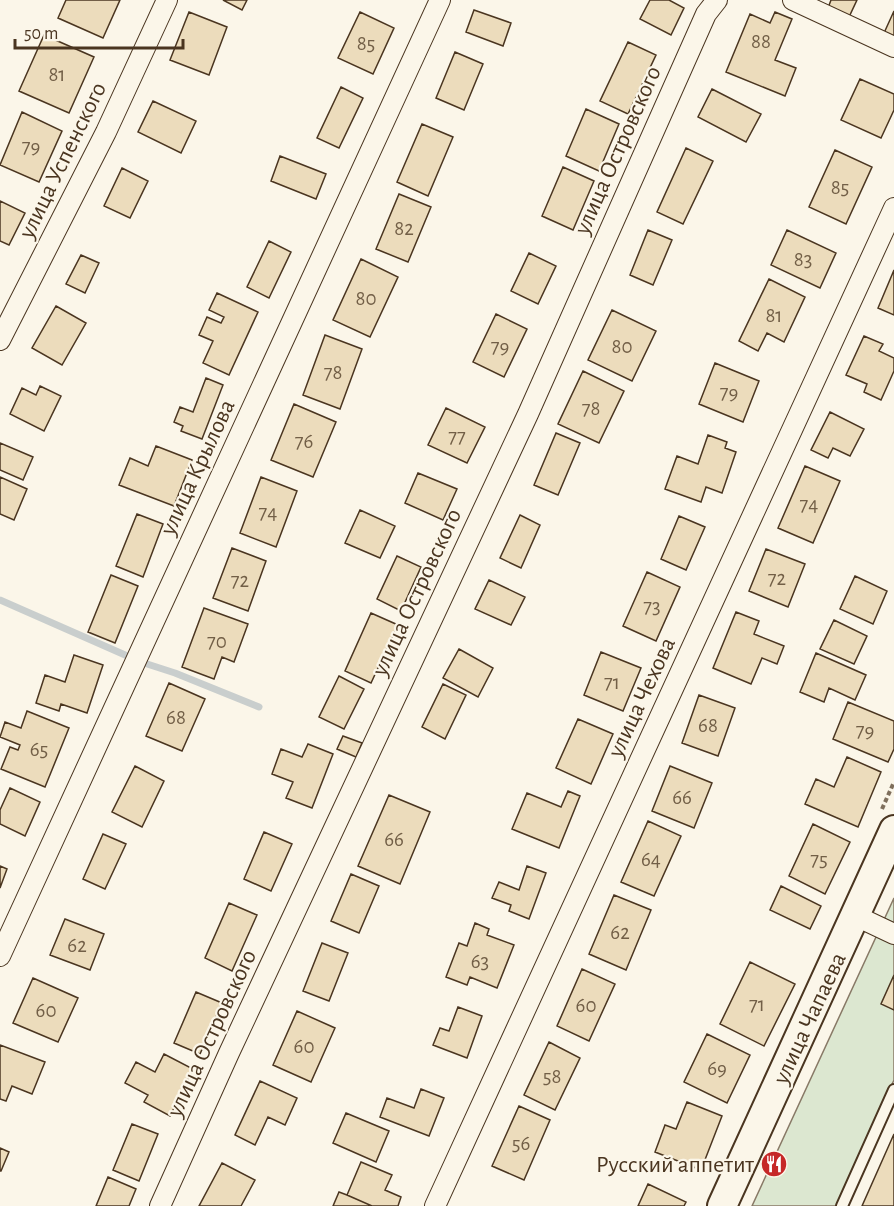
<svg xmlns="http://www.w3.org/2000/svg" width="894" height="1206" font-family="'Alegreya Sans',sans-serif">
	<rect width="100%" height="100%" fill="#fbf6e9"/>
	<path fill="#dce7d0" stroke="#887966" stroke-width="1.5" d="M894,898V1080L836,1206H752Z"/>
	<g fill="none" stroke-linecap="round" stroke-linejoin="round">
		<path stroke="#c9cecd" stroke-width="7" d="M0,600L141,662L175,673L259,707"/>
	</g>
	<path fill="#ecdcbc" stroke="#4a3520" stroke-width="1.5" d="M66,0H120L103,38L58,18Z
		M223,0H247L242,10Z
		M650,0H669L684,8L671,35L640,19Z
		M831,0H857L849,17L828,8Z
		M474,10L511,23L503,46L466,32Z
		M894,11V37L884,33Z
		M189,12L227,27L209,75L170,60Z
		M360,12L394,28L373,74L338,58Z
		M775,12L792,19L775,60L796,68L785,96L726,72L750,14L770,23Z
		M44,35L94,57L69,113L19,91Z
		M628,42L656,55L628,114L600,101Z
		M455,52L483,64L464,110L436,98Z
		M860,79L894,94V110L881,138L841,120Z
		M341,87L363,98L339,148L317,138Z
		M712,89L761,114L746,142L698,117Z
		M153,101L196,121L181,153L138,132Z
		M586,109L619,124L599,171L566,156Z
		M22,112L62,131L39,182L0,165Z
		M422,124L453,137L428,196L397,182Z
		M686,148L713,161L683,224L657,212Z
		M835,150L872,167L846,224L809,207Z
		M280,156L326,174L316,199L271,181Z
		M563,167L594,181L573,230L542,216Z
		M122,168L148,181L130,218L104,206Z
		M399,194L431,207L408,262L376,249Z
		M0,201L25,213L9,245L0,241Z
		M648,230L672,240L653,285L630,275Z
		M787,230L836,253L820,288L771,265Z
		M269,241L291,252L269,298L247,287Z
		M529,253L556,266L538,304L511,291Z
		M81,255L99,263L85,293L66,284Z
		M361,259L398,277L370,337L333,320Z
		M894,270V315L878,308Z
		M769,279L805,297L784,342L767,333L758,351L739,341Z
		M217,293L258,312L229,375L203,363L213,341L199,335L207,317L221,323L224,317L209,310Z
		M56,306L86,323L62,365L32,348Z
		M612,310L656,331L632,381L588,360Z
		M496,314L527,329L504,377L473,362Z
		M325,335L362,349L340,409L303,395Z
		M864,336L883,344L879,351L894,358V371L881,400L864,392L867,384L846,375Z
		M715,363L759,381L743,422L699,404Z
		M583,371L624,391L599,443L558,424Z
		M206,378L223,385L202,439L181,431L183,426L174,422L180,407L193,412Z
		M40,386L61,396L44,431L10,414L22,388L36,395Z
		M294,404L336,422L313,477L271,460Z
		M446,408L485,427L467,463L428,445Z
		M830,412L864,429L850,456L833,448L828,458L811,450Z
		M556,433L580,443L558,495L534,485Z
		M708,435L727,442L725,448L736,452L722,493L706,487L701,502L665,489L677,456L698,464Z
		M0,443L33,457L23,480L0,470Z
		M156,446L192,460L174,506L119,485L130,458L148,466Z
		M805,466L840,481L813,543L778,528Z
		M418,473L457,489L443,520L405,503Z
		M0,477L27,489L14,520L0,514Z
		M261,477L297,491L276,547L240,533Z
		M360,510L395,526L380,558L345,543Z
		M137,514L163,524L143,577L116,566Z
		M520,515L540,525L521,568L500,558Z
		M679,516L705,527L686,570L661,559Z
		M232,548L266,561L248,611L213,598Z
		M766,549L805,564L788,607L749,591Z
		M397,556L421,567L401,611L377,599Z
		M647,572L680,587L656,641L623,626Z
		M111,575L138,586L115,643L88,632Z
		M855,576L887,591L873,624L840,609Z
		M489,580L525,597L511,625L475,609Z
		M204,608L248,624L234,662L222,657L214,679L182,667Z
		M736,612L759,621L754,634L784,646L777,664L762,658L751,684L713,668Z
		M371,613L398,625L371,683L345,671Z
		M834,620L867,636L854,664L820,649Z
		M459,649L493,668L478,697L443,678Z
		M601,652L641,668L623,711L584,695Z
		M816,653L866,675L855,700L829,688L824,702L800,692Z
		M74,655L103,665L87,713L61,704L59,711L36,703L45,675L65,682Z
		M339,676L364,689L344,729L319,717Z
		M169,683L205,699L182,751L146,736Z
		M443,684L466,695L445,739L422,727Z
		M699,695L735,708L718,756L682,743Z
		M848,702L894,721V749L888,762L833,739Z
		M27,711L69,728L45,787L1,769L10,747L18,750L20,745L0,737L5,722L21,728Z
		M578,719L613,734L591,784L556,768Z
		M343,736L362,743L356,757L337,749Z
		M308,744L333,754L312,808L286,798L293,782L272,774L281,749L302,757Z
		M847,757L881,772L858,827L805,804L816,779L834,787Z
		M135,766L164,781L142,827L112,812Z
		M670,766L712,783L694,828L652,811Z
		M10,788L40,802L25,836L0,824V810Z
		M568,791L580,796L559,848L512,829L527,793L561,807Z
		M389,795L430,812L400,884L358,866Z
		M648,821L681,836L654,896L621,882Z
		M813,824L850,842L825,894L789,876Z
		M264,832L292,844L271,891L244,879Z
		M103,834L126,844L105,889L83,879Z
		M0,866L7,869L0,888Z
		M527,866L546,873L529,919L509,911L511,905L492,898L499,882L519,890Z
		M351,874L379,886L359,933L331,921Z
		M781,886L821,906L810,929L770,910Z
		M614,895L651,910L626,970L589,954Z
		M229,903L257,915L232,971L205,958Z
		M65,919L104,934L90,970L50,955Z
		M475,923L489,929L487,935L514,945L497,988L470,977L467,985L446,977L459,943L467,946Z
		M322,943L348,953L329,1001L303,991Z
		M750,962L795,984L764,1046L720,1024Z
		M582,969L615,984L589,1041L557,1026Z
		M894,975V1010L881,1004Z
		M33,978L78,998L58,1042L13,1023Z
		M196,992L222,1003L200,1054L174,1043Z
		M458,1007L482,1016L467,1058L433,1045L440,1028L449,1031Z
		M297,1011L335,1028L311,1082L273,1065Z
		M707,1034L750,1055L727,1103L684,1082Z
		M549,1042L580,1058L555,1110L524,1095Z
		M0,1045L45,1062L32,1094L12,1086L6,1101L0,1099Z
		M164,1054L193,1069L170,1116L144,1102L148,1095L125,1083L136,1062L155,1072Z
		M260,1081L297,1098L285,1125L268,1117L255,1145L235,1135Z
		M421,1089L444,1098L429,1136L380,1117L387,1098L414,1108Z
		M687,1102L722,1116L701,1170L655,1152L665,1125L676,1129Z
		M519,1106L550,1120L524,1180L492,1166Z
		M346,1113L389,1131L376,1162L333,1143Z
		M132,1124L158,1134L139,1181L113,1170Z
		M894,1134V1206H862Z
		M0,1148L9,1152L1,1171H0Z
		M361,1162L392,1175L385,1190L401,1197L398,1206H372L347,1195Z
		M222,1163L255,1180L241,1206H199Z
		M108,1177L136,1189L129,1206H96Z
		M648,1184L686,1202L684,1206H638Z
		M339,1192L347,1195L372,1206H333Z"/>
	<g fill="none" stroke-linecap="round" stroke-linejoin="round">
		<defs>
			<path id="lane" d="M842,1206L894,1090"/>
			<path id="street" d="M793,0L894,47
				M0,340L106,132L167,0
				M856,916L894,934
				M0,956L440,0
				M160,1206L229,1053L528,414L706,14L717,0
				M435,1206L894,208"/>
			<path id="secondary" d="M722,1206L894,830"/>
		</defs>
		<use href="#lane" stroke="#4a3520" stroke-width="14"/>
		<use href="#street" stroke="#4a3520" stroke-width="22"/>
		<use href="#secondary" stroke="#4a3520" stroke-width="32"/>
		<path stroke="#7f6f5c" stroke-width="4" stroke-dasharray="4.5 3" stroke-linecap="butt" d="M882,809L894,782"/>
		<use href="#lane" stroke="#fbf6e9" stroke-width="10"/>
		<use href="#street" stroke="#fbf6e9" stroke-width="20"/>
		<use href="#secondary" stroke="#fbf6e9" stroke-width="28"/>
	</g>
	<defs>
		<symbol id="restaurant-disc" viewBox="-11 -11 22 22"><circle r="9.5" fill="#c62828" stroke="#fbf6e9"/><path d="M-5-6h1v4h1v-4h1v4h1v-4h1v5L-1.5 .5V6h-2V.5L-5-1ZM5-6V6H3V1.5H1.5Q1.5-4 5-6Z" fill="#fff"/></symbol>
	</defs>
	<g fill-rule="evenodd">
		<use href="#restaurant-disc" x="759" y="1149" width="30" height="30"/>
	</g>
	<g text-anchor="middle" stroke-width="4.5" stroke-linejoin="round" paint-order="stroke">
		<g font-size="21" fill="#725f47">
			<text x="761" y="48">88</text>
			<text x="366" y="50">85</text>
			<text x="57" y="81">81</text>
			<text x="31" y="153">79</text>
			<text x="840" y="194">85</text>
			<text x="404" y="235">82</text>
			<text x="803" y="266">83</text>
			<text x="366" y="305">80</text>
			<text x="774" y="322">81</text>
			<text x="500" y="353">79</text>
			<text x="622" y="353">80</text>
			<text x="333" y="379">78</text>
			<text x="729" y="399">79</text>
			<text x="591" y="415">78</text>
			<text x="457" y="443">77</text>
			<text x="304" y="448">76</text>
			<text x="809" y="511">74</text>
			<text x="268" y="519">74</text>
			<text x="777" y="585">72</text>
			<text x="240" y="587">72</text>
			<text x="652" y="613">73</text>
			<text x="217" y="648">70</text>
			<text x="612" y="689">71</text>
			<text x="176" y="724">68</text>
			<text x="708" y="732">68</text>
			<text x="865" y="737">79</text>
			<text x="39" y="756">65</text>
			<text x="682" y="804">66</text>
			<text x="394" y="846">66</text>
			<text x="651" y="866">64</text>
			<text x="819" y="866">75</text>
			<text x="620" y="939">62</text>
			<text x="77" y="952">62</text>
			<text x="480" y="968">63</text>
			<text x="757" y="1011">71</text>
			<text x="586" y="1012">60</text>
			<text x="46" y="1017">60</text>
			<text x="304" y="1053">60</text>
			<text x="717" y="1075">69</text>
			<text x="552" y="1083">58</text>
			<text x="521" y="1150">56</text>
		</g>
		<g font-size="24" fill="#4a3520" stroke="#fbf6e9">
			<text transform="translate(617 150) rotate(-66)" y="8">улица Островского</text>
			<text transform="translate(62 160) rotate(-64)" y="8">улица Успенского</text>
			<text transform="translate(197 467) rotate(-65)" y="8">улица Крылова</text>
			<text transform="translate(416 592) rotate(-65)" y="8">улица Островского</text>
			<text transform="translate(641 697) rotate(-65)" y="8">улица Чехова</text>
			<text transform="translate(809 1018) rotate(-65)" y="8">улица Чапаева</text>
			<text transform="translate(211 1033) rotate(-65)" y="8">улица Островского</text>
		</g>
		<g font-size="24" fill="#4a3520" stroke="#fbf6e9" text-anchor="end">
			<text x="754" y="1172">Русский аппетит</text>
		</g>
	</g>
	<path d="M15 39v9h168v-9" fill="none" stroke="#4a3520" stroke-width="3"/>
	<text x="24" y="39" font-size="18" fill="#4a3520" stroke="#fbf6e9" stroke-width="4.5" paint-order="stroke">50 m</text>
</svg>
